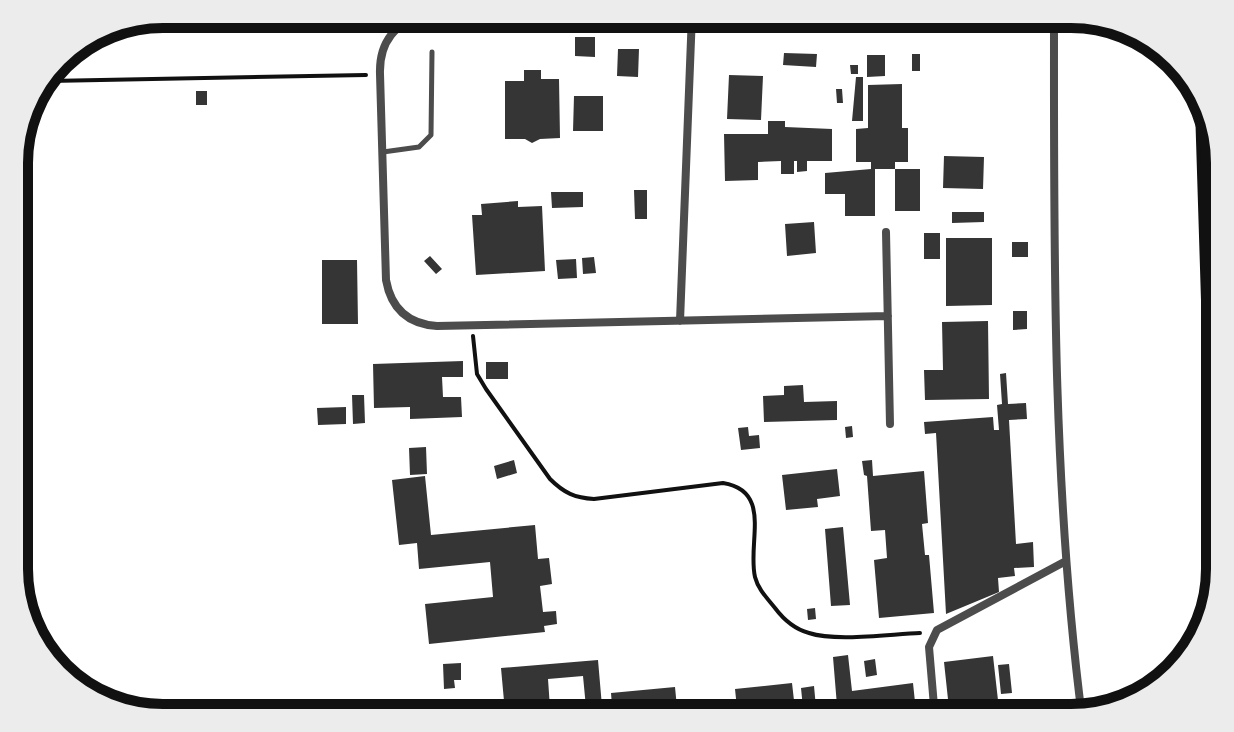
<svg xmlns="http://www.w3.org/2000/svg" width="1234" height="732" font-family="Mulish,sans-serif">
	<rect width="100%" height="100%" fill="#fff"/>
	<path fill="#353535" d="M575,37H595V57L575,56Z
		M618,49H639L638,77L617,76Z
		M784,53L817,54L816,67L783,65Z
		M912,54H920V71H912Z
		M867,55H885V76L867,77Z
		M850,65H858V74H851Z
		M524,70H541V79H559L560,138L540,139L532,143L525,139H505V81H524Z
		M729,75L763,76L761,120L727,119Z
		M856,77H863V121H852Z
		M902,84V128H908V162H895V169H875V216H845V194H825V173L871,169V162H856V129L868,128V85Z
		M836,89H842L843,103H837Z
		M196,91H207V105H196Z
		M574,96H603V131H573Z
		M768,121H785V127L832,129V161H807V171L797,172V161H794V174H781V161L758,162V180L725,181L724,134H768Z
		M944,156L984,157L983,189L943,188Z
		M895,169H920V211H895Z
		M634,190H647V219H635Z
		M551,192H583V207L552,208Z
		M518,201V207L542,206L545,271L476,275L472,215H482L481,204Z
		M952,212H984V222L952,223Z
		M814,222L816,253L787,256L785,224Z
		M924,233H940V259H924Z
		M946,238H992V305L946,306Z
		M1012,242H1028V257H1012Z
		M430,256L442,269L436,274L424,261Z
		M594,257L596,273L583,274L582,258Z
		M576,259L577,278L558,279L556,260Z
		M322,260H357L358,324H322Z
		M1013,311H1027V329L1013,330Z
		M988,321L989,399L925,400L924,370H943L942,322Z
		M463,361V377H442L443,397H461L462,417L410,419V407L374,408L373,364Z
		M486,362H508V379H486Z
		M1006,373L1008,404L1026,403L1027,419L1009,420L1016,544L1033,542L1034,567L1014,568L1015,576L998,578L999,592L946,614L936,433L925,434L924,422L993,417L994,430H999L997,405L1002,404L1000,374Z
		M803,385L804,402L837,401V420L764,422L763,396L784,395V386Z
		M352,395H364L365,423L353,424Z
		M346,407V424L318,425L317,408Z
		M852,426L853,437L846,438L845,427Z
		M748,427L749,436L759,435L760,448L741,450L738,428Z
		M426,447L427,474L410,475L409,448Z
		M514,460L517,473L497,479L494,466Z
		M872,460L873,476L924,471L928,523L922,524L925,555H929L934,613L879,618L874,560L887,558L885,530L871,531L867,476L864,475L862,461Z
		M837,469L840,496L817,499L818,507L786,510L782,475Z
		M425,476L431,535L535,525L538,559L549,558L552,584L540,586L543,612L556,611L557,624L544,626L545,632L429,644L425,604L493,597L490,562L419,569L417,543L399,545L392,480Z
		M843,527L850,605L831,606L825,529Z
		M815,608L816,619L808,620L807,609Z
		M848,655L852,691L913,683L915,702L924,701L926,718H838L833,657Z
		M993,656L1000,718H950L944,662Z
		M875,659L877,675L866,677L864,661Z
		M598,660L603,718H587L583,676L548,679L550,708L567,706L566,700L583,699L584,712H577L578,717L530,718V710L505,712L501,668Z
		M461,663V680H454L455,688L444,689L443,664Z
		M1009,664L1012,693L1001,694L998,665Z
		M792,683L796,718H738L735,689Z
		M814,686L817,718H804L801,688Z
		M675,687L678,718H613L611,693Z"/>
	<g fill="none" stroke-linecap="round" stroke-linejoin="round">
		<path stroke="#111" stroke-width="4" d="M49,81L366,75
			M473,336L477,374L486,389L550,479C564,493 575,498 594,499L723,483C773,491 747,543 755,577C758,589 767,598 775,608C784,620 794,629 809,633C836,642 891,634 920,633"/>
		<path stroke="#4c4c4c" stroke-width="5" d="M383,152L419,147L431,135L432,52"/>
		<path stroke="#4c4c4c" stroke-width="8" d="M674,14L427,17C395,20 379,43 380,74L386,280C391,308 408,324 437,326L888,316
			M708,14L1054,19
			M1054,14C1054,249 1052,484 1082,717
			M886,232L890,424
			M680,321L692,14
			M935,718L929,647L937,630L1066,561"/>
		<path stroke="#111" stroke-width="18" d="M1204,108L1211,332L1220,492"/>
	</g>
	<path d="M0 0H1234V732H0ZM163 28H1071A135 135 0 0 1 1206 163V569A135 135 0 0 1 1071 704H163A135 135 0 0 1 28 569V163A135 135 0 0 1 163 28Z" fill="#ececec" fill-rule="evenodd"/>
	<path fill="none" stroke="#111" stroke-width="10" d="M163 28H1071A135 135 0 0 1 1206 163V569A135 135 0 0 1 1071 704H163A135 135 0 0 1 28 569V163A135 135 0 0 1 163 28Z"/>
</svg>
